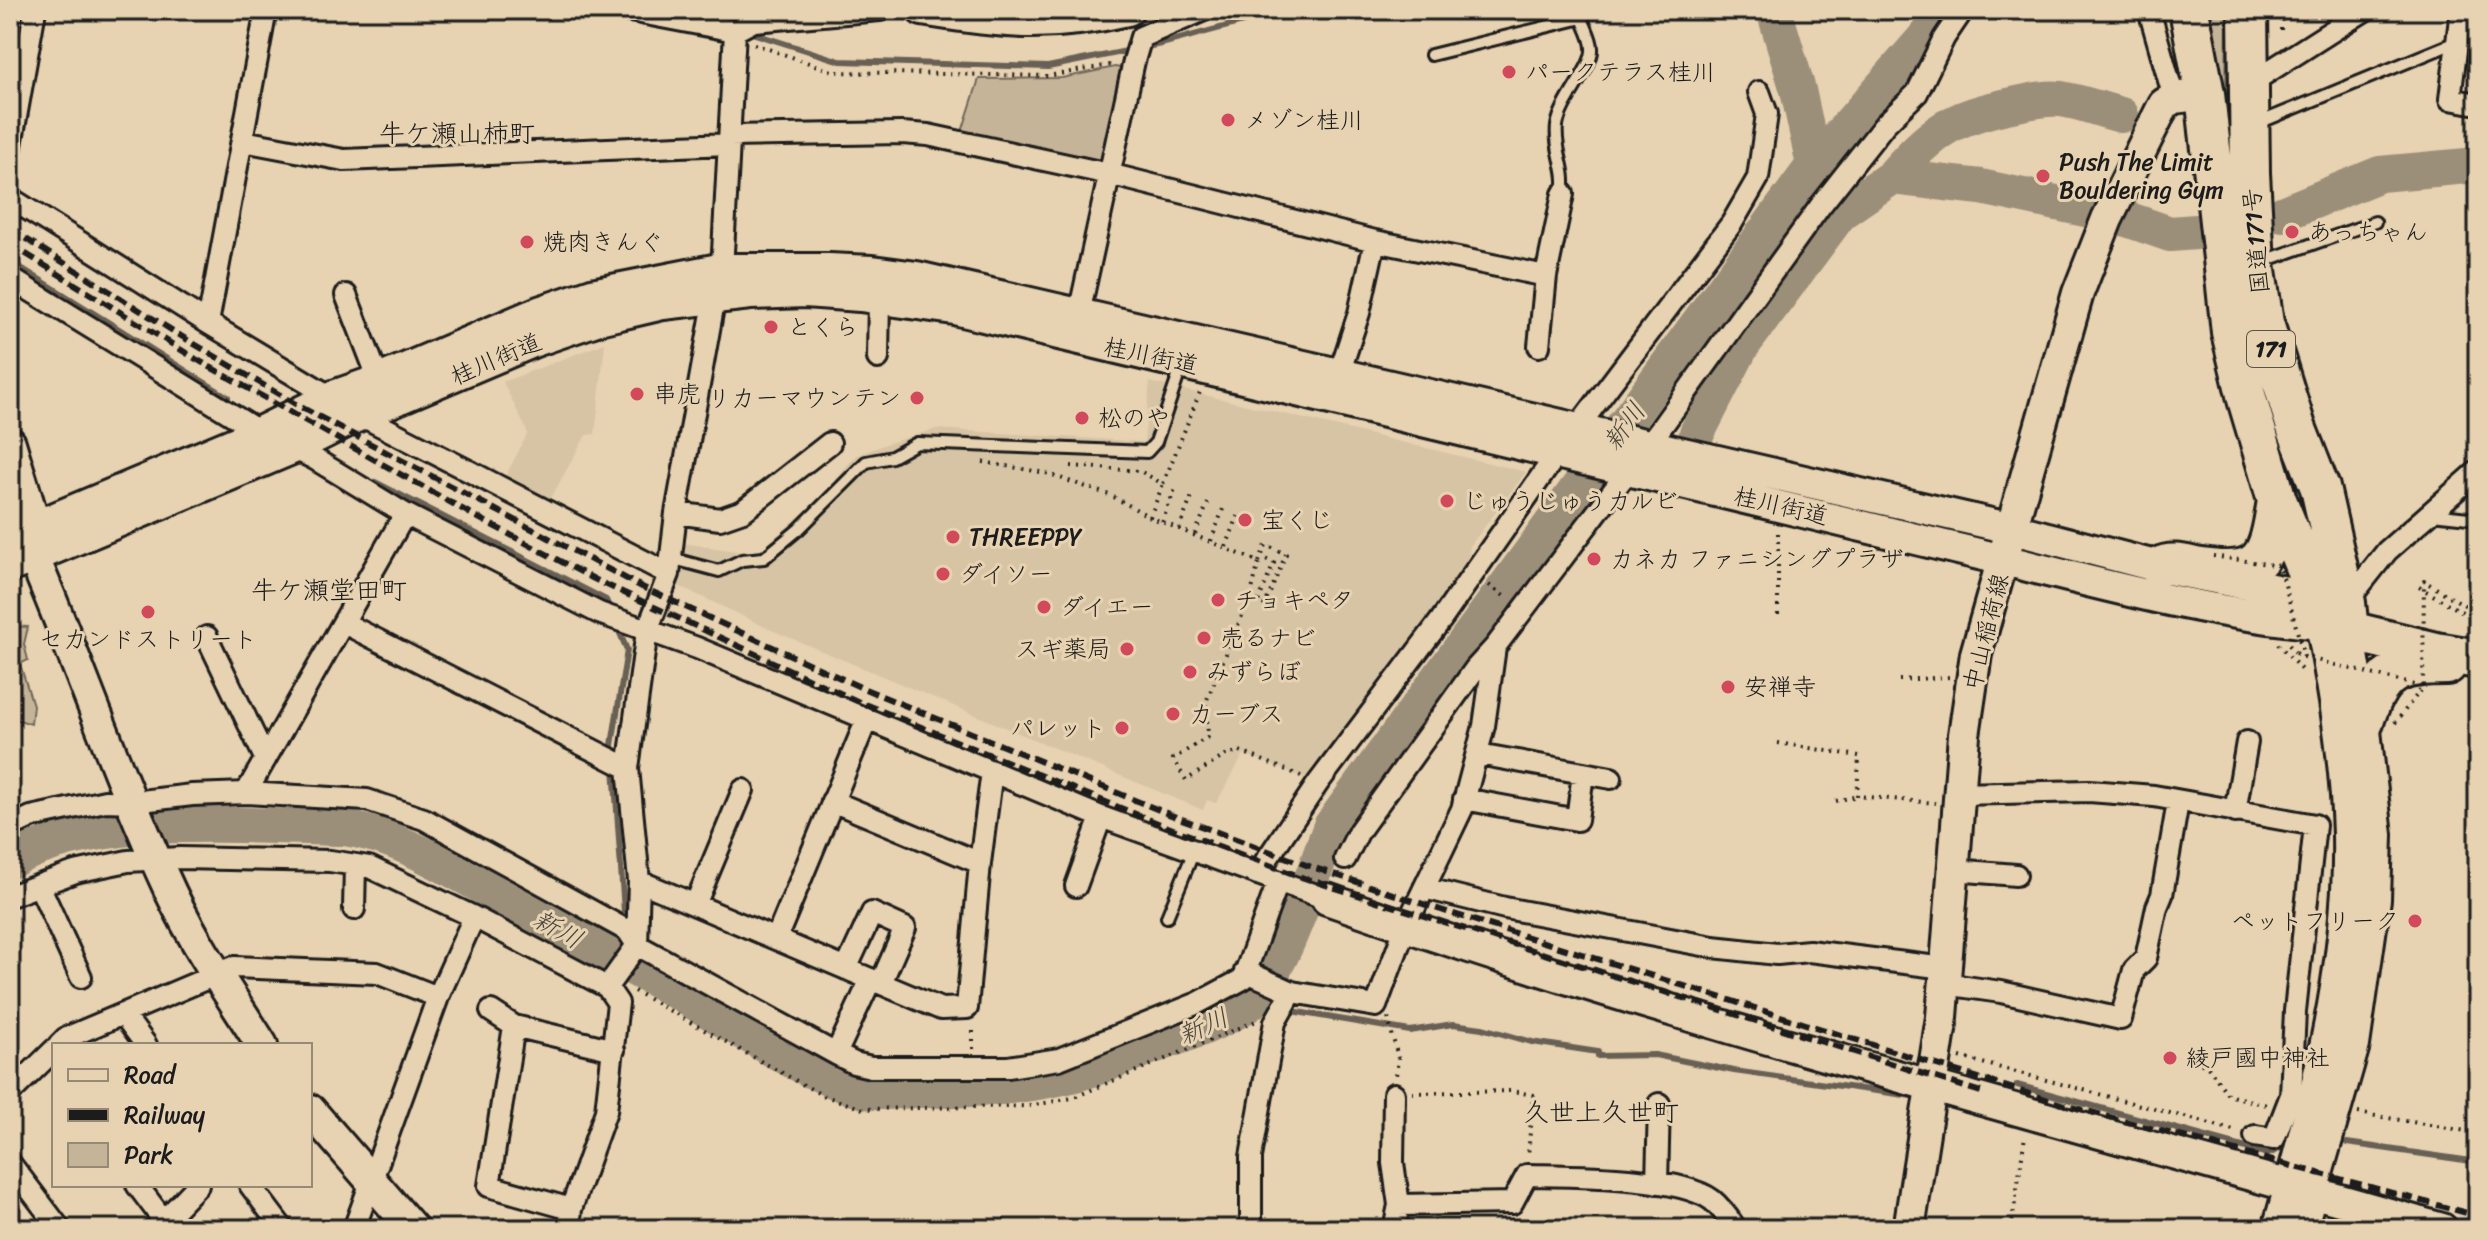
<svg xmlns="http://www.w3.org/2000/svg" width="2488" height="1239" font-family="Sriracha,'Klee One',sans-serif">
	<rect width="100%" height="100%" fill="#e7d2b1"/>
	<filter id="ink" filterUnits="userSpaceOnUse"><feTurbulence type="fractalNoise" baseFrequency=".0125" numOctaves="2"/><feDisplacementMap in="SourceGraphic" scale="16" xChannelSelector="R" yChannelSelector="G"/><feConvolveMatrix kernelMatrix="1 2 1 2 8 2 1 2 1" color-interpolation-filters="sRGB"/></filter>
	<g filter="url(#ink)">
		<path fill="#d7c4a5" d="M605,343L595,434L586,435L548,503L504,479L528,433L503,382Z
			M1150,382L1526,472L1470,546L1467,566L1311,781L1244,754L1216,803L1207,800L1203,810L774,631L679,586L682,543L756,554L820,498L855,456L886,444L936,429L1144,442Z"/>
		<path fill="#c6b499" stroke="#71685a" stroke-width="2" d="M2206,10H2227L2226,109L2222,110Z
			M1115,67L1125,69L1105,157L1092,162L962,132L979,79L1062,78Z
			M10,626L28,627L24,644L28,660L20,664L33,705L31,724L10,717Z"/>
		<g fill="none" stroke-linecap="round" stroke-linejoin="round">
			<path stroke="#696154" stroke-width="6" d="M698,10L727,16L739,24
				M748,30L755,34L840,61L1048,67L1161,44L1287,10
				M10,261L228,397
				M375,482L606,600L611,612
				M613,756L612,745L627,650L617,626
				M601,952L624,912L614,767
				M1250,1004L1410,1031L1453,1024L1482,1028L1532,1042L1598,1052V1056L1655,1055L1734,1071L1919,1097
				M2017,1085L2268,1154L2282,1148
				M2347,1143L2478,1162"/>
			<path stroke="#9c8f7a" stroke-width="36" d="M1774,10L1798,90L1814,165
				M1892,177C1933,131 1950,118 2012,105C2028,102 2044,97 2061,99C2081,102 2101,110 2121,115
				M2282,214L2380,174L2478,165
				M2121,217L2170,234L2196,232
				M1697,433L1741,347L1841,212L1892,177L1981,187L2094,211
				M10,861C100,811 244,827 344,828C402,836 453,871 503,898C563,931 624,962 684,996C736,1025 807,1077 865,1091C879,1094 898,1091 913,1090C980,1090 1052,1087 1114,1061C1158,1042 1207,1031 1247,1005C1279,984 1316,865 1331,826L1814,165L1949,10"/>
			<defs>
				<path id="lane" d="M1431,55L1582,18C1585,27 1592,38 1592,48C1594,67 1561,100 1557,126C1554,151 1568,169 1563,194
					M2256,124L2456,42
					M2264,261L2375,222
					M2432,514L2478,519
					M670,558L719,571L742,560L764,558L799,529L866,462L892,457L917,443L1147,452L1156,442L1181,368
					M1167,917L1194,851"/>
				<path id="street" d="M625,10L735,31
					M2149,10L2174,98
					M2461,10L2450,99L2478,104
					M2249,84L2365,10
					M729,136L902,133L928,135L1109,174L1375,241L1546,276L1563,194
					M243,141L344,160L728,144
					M10,151L35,10
					M10,198L208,323L331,397
					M10,278L260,432L313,458L405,514L599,613L697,648L1101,817L1327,899
					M346,295L379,380
					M208,323L266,10
					M1077,323L1134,61L1141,37L1204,10
					M1539,346L1546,276
					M878,358L879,298
					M1339,374L1359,313L1375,241
					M360,415L669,574
					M676,513L720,519L743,511L830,443
					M2346,603L2387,551L2478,471
					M344,623L628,768
					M207,637L265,758
					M1478,754L1611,778
					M246,793L405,514
					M1959,794L2089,791L2154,796L2315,825L2295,1011L2291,1095L2274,1139L2255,1136
					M1464,799L1577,820L1583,773
					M832,801L980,863
					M2235,812L2247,742
					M10,827L31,817L105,801L133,802L192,795L246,793L367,800L424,819L628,931L637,945L836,1054L854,1063L871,1067H1008L1059,1059L1198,1003L1243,979L1278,882
					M1345,859L1359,831L1475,669L1495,647
					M1954,870L2016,875
					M1257,874L1318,783L1441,620L1547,468L1732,223L1758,178L1767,114L1759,92
					M639,881L941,1009L967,1008L980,863L992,771
					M39,885L81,977
					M1076,886L1101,817
					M1424,888L1505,908L1713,947L1777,954L1809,951L1945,968
					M10,896L75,872L128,861L180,858L330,861L369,867L474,917L607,987L618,1003L606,1111L571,1209L569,1229
					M695,905L743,790
					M354,909L355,865
					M776,939L867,719
					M846,969L872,913L905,928L881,983
					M1245,971L1292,992L1376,1006L1406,926L1462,809L1484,726L1495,647L1660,429L1821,205L1885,124L1917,93L1944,38L1963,10
					M1945,984L2001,992L2121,1019L2134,970L2146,958L2157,907L2162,895L2178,802
					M607,987L637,945L639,881L628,768L647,631L669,574L676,513L723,252L735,31L754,21L880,10
					M491,1011L514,1026
					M123,1014L146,1045
					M59,1045L66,1038L234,967L377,973L438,997
					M836,1054L871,979
					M10,1093L54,1050
					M1394,1094L1393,1163L1399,1205L1394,1229
					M10,1163L60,1229
					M1657,1183L1659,1104
					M137,1185L170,1229
					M250,1185L283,1229
					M1399,1205L1512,1203L1527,1175C1570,1176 1678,1175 1712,1200C1722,1208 1729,1219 1736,1229
					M571,1209L489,1186L514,1026L614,1050
					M156,1229L198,1185
					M354,1229L438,997L474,917
					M1251,1229V1157L1275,1022L1292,992"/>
				<path id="secondary" d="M922,10C1001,23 1048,29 1128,10
					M10,443L35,525L34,558C81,669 120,784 171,893C196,946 231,996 262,1045
					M10,537L260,432L331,397L379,380L539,312L592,294L719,269H829L872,271L917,277L2013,529L2159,567L2317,598
					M10,567L294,448L360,415L535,341L599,319L663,304L750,294L805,292L860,296L954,309L1983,555C2095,582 2205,614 2321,624C2335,693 2346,763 2348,835C2351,965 2314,1104 2278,1229
					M1327,899C1693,1027 2070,1122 2442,1229
					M310,1110L413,1229
					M1909,1229L1942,1017L1964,735L1976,654L2078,293L2107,219L2164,104L2174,98L2205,94
					M2301,1229L2354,1045L2375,899L2377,835L2364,722L2349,630"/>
				<path id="highway" d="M2189,10L2205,94L2231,332L2247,399L2277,500L2317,598L2321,624L2436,652L2478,659
					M2248,10L2250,173L2255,264L2264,323L2296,427L2320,488L2346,603L2349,630
					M2159,567C2171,561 2182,564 2195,567C2262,578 2268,561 2277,500
					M2364,722C2380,671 2396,665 2447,665"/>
			</defs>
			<use href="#lane" stroke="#1c1c1c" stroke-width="16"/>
			<use href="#street" stroke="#1c1c1c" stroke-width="26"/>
			<use href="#secondary" stroke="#1c1c1c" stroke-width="36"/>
			<use href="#highway" stroke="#1c1c1c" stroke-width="44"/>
			<path stroke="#1c1c1c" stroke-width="4" stroke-dasharray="2 6" stroke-linecap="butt" d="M2281,30L2282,10
				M754,44L835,72L1048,76L1116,64
				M983,462L1046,473L1112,496L1150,517L1259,562L1251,594L1206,702L1208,737L1173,759L1186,780L1226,755L1240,751L1301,776
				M1071,466L1140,471L1163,484L1200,392
				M1150,517L1163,484
				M1162,522L1175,489
				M1179,529L1192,496
				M1195,534L1208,503
				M1211,541L1223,509
				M1226,547L1238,516
				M1259,562L1266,545L1286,554L1265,605L1258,602L1274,563L1261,557
				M2429,584L2478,613
				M1489,585L1508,599
				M2419,587L2478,621
				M1778,615V529
				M2278,644L2304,673
				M2289,645L2296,653
				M1899,680L1951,677
				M2395,723L2416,696
				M1778,743L1859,756L1857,796L1936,803
				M1836,801L1857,796
				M634,991L822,1095L863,1109L1029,1106L1072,1098L1256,1021
				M1388,1018L1398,1058L1396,1076
				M973,1049V1026
				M1960,1057L2237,1131
				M2185,1061L2207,1065L2228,1095L2267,1105
				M1412,1093L1512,1091L1533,1095L1528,1156
				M2358,1113L2478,1133
				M2011,1229L2025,1136"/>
			<use href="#lane" stroke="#e7d2b1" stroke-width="10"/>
			<use href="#street" stroke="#e7d2b1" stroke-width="20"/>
			<use href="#secondary" stroke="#e7d2b1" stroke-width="30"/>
			<use href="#highway" stroke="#e7d2b1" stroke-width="38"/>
			<path stroke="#1c1c1c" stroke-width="6" stroke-dasharray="12 6" stroke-linecap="butt" d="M10,229L181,336L297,405L642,587L860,687L1171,815L1309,866L1441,910L2065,1105L2478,1216
				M10,244L196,359L471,514L594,579L857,701L1165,826L1304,878L1984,1093"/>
			<path stroke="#1c1c1c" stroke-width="4" stroke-dasharray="2 6" stroke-linecap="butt" d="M2213,556L2280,566L2304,657
				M2296,653L2304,657L2423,687
				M2419,692L2423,687L2424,581L2429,584"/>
		</g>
	</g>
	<g fill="#d1495b" stroke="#e7d2b1" stroke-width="3">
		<circle cx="1509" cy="72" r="8"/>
		<circle cx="1228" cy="120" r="8"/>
		<circle cx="2043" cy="176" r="8"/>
		<circle cx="2292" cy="232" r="8"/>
		<circle cx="527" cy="242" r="8"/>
		<circle cx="771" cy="327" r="8"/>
		<circle cx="637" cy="394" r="8"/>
		<circle cx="917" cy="398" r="8"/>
		<circle cx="1082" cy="418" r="8"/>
		<circle cx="1447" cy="501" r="8"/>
		<circle cx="1245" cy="520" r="8"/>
		<circle cx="953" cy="537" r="8"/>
		<circle cx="1594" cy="559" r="8"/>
		<circle cx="943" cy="574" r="8"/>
		<circle cx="1218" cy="600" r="8"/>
		<circle cx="1044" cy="607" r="8"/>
		<circle cx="148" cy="612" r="8"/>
		<circle cx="1204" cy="638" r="8"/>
		<circle cx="1127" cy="649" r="8"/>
		<circle cx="1190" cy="672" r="8"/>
		<circle cx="1728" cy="687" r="8"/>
		<circle cx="1173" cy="714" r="8"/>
		<circle cx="1122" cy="728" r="8"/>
		<circle cx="2415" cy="921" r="8"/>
		<circle cx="2170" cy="1058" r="8"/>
	</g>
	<g text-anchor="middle" stroke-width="6" stroke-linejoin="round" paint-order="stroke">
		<rect fill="#e7d2b1" stroke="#595349" stroke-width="2" x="2247" y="331" width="48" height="36" rx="6"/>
		<g font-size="22" font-weight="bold" fill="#1c1c1c">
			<text x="2271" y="357">171</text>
		</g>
		<g font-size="24" fill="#1c1c1c" stroke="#e7d2b1" text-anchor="start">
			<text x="1525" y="80">パークテラス桂川</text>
			<text x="1244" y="128">メゾン桂川</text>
			<text x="2059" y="170">Push The Limit<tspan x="2059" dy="28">Bouldering Gym</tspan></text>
			<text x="2308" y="240">あっちゃん</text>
			<text x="543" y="250">焼肉きんぐ</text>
			<text x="787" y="335">とくら</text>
			<text x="653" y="402">串虎</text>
			<text x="901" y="406" text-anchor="end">リカーマウンテン</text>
			<text x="1098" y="426">松のや</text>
			<text x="1463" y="509">じゅうじゅうカルビ</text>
			<text x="1261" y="528">宝くじ</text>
			<text x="969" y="545">THREEPPY</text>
			<text x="1610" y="567">カネカ ファニシングプラザ</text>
			<text x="959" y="582">ダイソー</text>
			<text x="1234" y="608">チョキペタ</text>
			<text x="1060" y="615">ダイエー</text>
			<text x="1220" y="646">売るナビ</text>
			<text x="148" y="647" text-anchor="middle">セカンドストリート</text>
			<text x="1111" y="657" text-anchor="end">スギ薬局</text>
			<text x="1206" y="680">みずらぼ</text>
			<text x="1744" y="695">安禅寺</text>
			<text x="1189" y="722">カーブス</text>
			<text x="1106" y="736" text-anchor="end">パレット</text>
			<text x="2399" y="929" text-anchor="end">ペットフリーク</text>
			<text x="2186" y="1066">綾戸國中神社</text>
		</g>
		<g font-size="24" fill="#1c1c1c" stroke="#e7d2b1">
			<text transform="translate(2256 241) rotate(-95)" y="8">国道171号</text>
			<text transform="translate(1151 356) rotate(12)" y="8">桂川街道</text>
			<text transform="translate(496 359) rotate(-23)" y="8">桂川街道</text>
			<text transform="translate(1781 506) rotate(13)" y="8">桂川街道</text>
			<text transform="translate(1986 632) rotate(-76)" y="8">中山稲荷線</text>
		</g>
		<g font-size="26" fill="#1c1c1c" stroke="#e7d2b1">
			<text x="457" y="142">牛ケ瀬山柿町</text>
			<text x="329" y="599">牛ケ瀬堂田町</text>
			<text x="1601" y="1121">久世上久世町</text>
		</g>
		<g font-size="26" font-style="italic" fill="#49443d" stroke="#e7d2b1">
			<text transform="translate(1624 426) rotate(-54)" y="9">新川</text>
			<text transform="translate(558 929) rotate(29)" y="9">新川</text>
			<text transform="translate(1203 1026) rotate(-24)" y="9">新川</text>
		</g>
	</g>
	<rect width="2488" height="1239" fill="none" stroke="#e7d2b1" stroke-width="40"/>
	<rect x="20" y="20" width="2448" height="1199" fill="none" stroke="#1c1c1c" stroke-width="3" filter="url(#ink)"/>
	<rect x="52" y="1043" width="260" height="144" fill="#e7d2b1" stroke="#968975" stroke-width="2"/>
	<rect x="68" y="1069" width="40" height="12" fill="#e7d2b1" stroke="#968975" stroke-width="2"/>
	<text x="124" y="1083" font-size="24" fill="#1c1c1c">Road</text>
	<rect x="68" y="1109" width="40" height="12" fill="#1c1c1c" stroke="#968975" stroke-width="2"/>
	<text x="124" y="1123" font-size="24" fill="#1c1c1c">Railway</text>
	<rect x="68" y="1143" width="40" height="24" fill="#c6b499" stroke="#968975" stroke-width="2"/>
	<text x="124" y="1163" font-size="24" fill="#1c1c1c">Park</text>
</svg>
